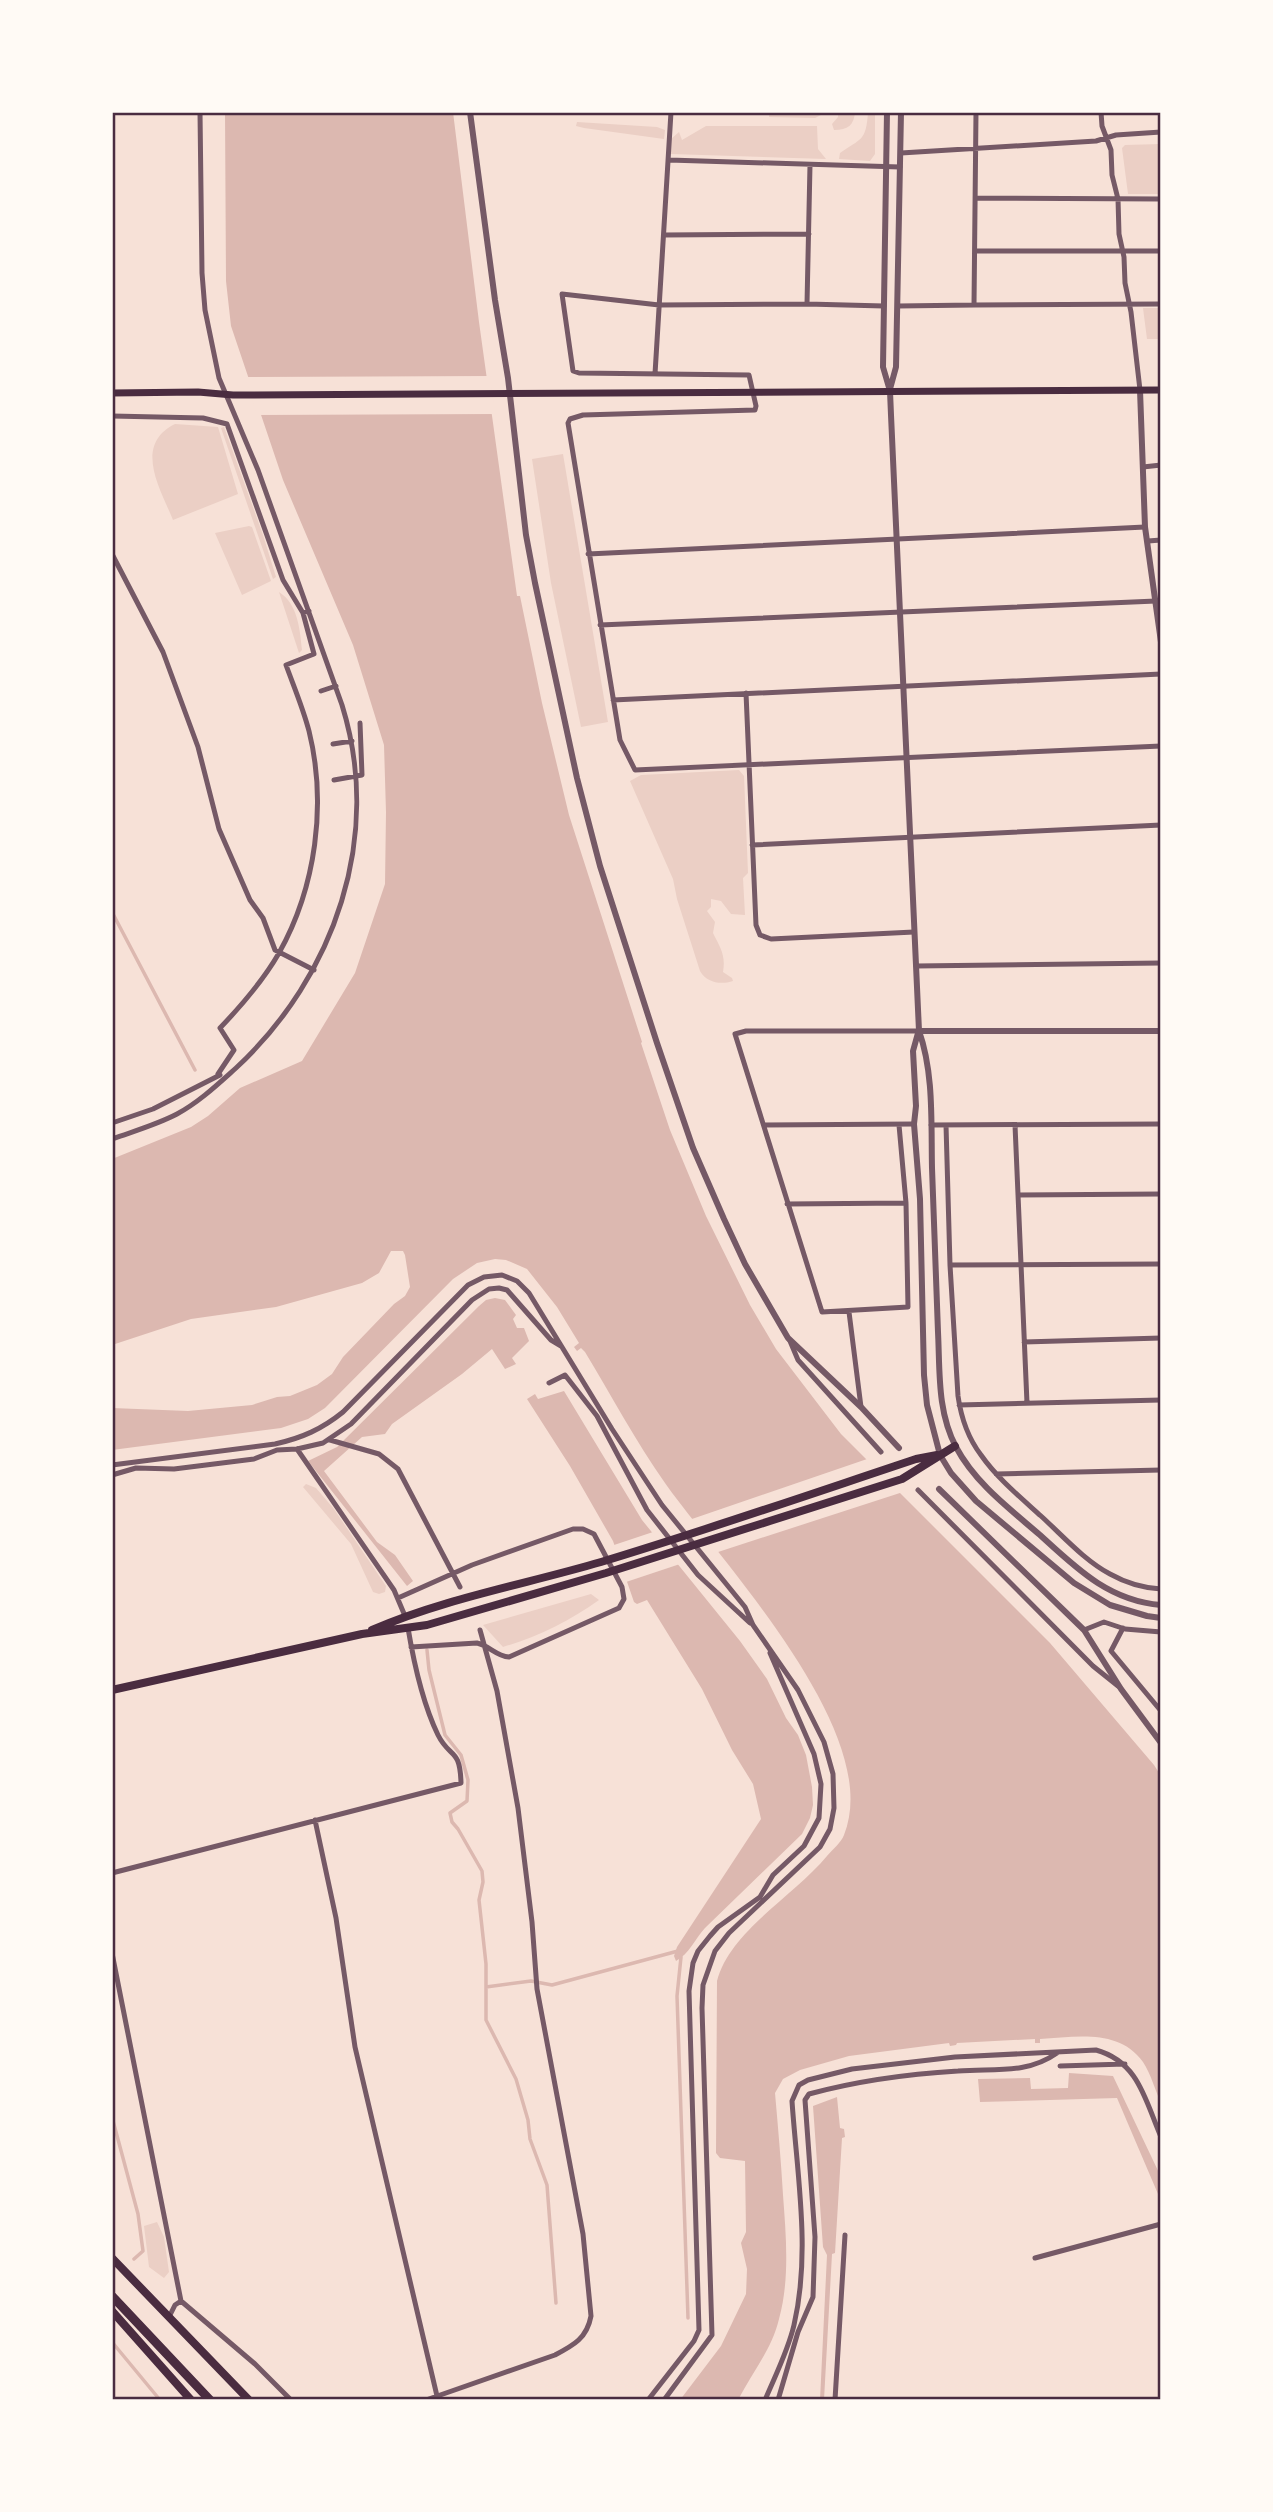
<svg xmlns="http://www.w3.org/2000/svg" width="1273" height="2512" font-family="'Roboto Condensed',sans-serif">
	<rect width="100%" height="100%" fill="#f7e1d7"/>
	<path fill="#ebcfc5" d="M769,112H827L815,118L769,117Z
		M838,112H855C854,125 848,130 834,130L832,124L838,117Z
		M868,112H875V154L870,161L839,159L840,153C861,138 866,142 868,112Z
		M577,122L657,127L665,130L664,139L584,128L576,126Z
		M706,126H817L818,149L826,159L671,154V139L679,132L682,140Z
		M1161,144V194H1128L1122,148L1125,145Z
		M1143,308H1161V339H1147Z
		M175,424L218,427L238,494L173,520C160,488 133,445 175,424Z
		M224,427L263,535L276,577L273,579L221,428Z
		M563,454L608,722L581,727L551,583L532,459Z
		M249,526L252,527L271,581L242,595L215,533Z
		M279,592C298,604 300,630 302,650L299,653Z
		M739,770L744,776L748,873L743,878L745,915L731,914L721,901L711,899V907L707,911L715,922L713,933C720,947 726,955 723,972L732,978L733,981C721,985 707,983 700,971L677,899L673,879L630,781L641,775Z
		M306,1484L316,1488L334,1509L386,1586L385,1592L379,1594L373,1592L351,1544L303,1487Z
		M591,1594L599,1600C570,1621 537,1637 503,1647L483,1625Z
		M157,2222L164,2237L169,2272L164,2278L149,2267L144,2226Z"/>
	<path fill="#dcb8b0" d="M225,112H453L479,322L517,596H520L542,703L569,815L642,1042L641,1043L670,1130L706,1216L750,1305L776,1349L841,1434L1050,1643L1154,1765L1161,1776V2103C1155,2090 1151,2074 1143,2062C1119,2028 1075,2037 1040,2039V2043H1035V2039L957,2043L956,2045L950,2046L949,2043L849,2056L800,2070L783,2079L775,2093C778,2127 781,2161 783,2195C786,2236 790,2279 779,2319C772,2349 752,2373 738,2400H680L721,2346L746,2294L747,2269L741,2243L746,2232L745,2161L720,2158L716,2153L717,1981C730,1931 794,1896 827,1856C832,1850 841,1843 844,1835C885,1733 721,1562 665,1483C636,1442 611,1395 585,1352L581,1348L577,1351L574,1347L579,1343L557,1307L527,1269L506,1260L495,1259L477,1263L453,1279L325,1408L308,1419L281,1428L112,1450V1408L188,1411L252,1405L277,1397L290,1396L317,1385L332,1374L343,1357L394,1304L405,1296L410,1287L405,1255L403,1251H391L379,1273L362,1283L276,1307L191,1319L112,1345V1159L191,1127L208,1116L240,1088L302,1061L355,973L385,884L386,812L384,745L353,645L283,480L231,326L226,281Z
		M495,1298L505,1300L516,1315L513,1319L517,1328H524L529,1341L512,1358L516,1364L505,1369L492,1349L462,1374L392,1424L385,1434L362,1437L324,1471L377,1542L395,1555L413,1581L407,1586L308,1461L337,1447L479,1306L486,1300Z
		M564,1391L642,1520L740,1641L767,1679L786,1718L798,1735L806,1755L812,1787L813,1805L810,1818L802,1834L705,1928C695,1939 689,1954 676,1961L674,1956L677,1947L761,1819L753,1784L732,1750L702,1689L647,1600L637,1604L634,1602L613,1541L570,1466L527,1399L535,1394L538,1399Z
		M1069,2073L1113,2076L1161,2177V2201L1117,2098L980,2102L978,2079L1030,2078L1031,2089L1068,2088Z
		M837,2097L840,2128L844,2129L845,2137L842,2138L835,2253L832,2254L824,2400H820L827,2255L823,2247L813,2106Z"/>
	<path fill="#f7e1d7" d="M490,376L495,414L257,415L245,377Z
		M870,1458L903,1492L715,1553L689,1520Z
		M656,1531L683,1563L623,1583L611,1546Z"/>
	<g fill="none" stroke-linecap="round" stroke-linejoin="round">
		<path stroke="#dcb8b0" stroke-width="3.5" d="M112,912L195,1070
			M427,1650L429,1670L445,1735L461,1755L468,1780L467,1801L450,1813L452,1822L458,1829L482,1871L483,1882L479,1900L486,1964V2020L516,2079L528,2120L530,2139L547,2185L556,2303
			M681,1957L677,1996L688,2318
			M486,1987L531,1981L552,1985L678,1951
			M112,2117L138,2214L143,2251L134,2259
			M112,2342L160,2400"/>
		<path stroke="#755966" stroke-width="5" d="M976,112L974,305L1161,304
			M1101,112L1102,126L1111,150L1112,175L1118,199L1119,234L1124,257L1125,283L1131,312L1140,390
			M901,153L1096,141L1116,135L1161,132
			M669,160L900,167
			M810,165L807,304L659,305L562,294L573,371L579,373L749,375L756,406L755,410L583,415L570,419L568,423L620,740L635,770L1161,746
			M976,198L1161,199
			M664,235L809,234
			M975,251H1161
			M807,304L884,306
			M898,306L974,305
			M655,374L671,112
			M112,416L203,418L227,424L283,580L303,613
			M1143,467L1161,465
			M1148,541L1161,540
			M112,554L163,652L198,747L219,829L250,900L263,918L275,950L314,970
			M588,554L1145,527
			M600,625L1156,601
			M321,691L336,686
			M746,693L756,925L760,935L771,939L914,932
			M613,700L1161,674
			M333,744L352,741
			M334,780L362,775L360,723
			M752,845L1161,825
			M916,966L1161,963
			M218,1074L234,1050L220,1028C242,1005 263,981 279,953C316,887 327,804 309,731C303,708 294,687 286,665L314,654L303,613L309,611
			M112,1123L153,1109L220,1075
			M764,1125L914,1124
			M899,1125L906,1203L908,1307L822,1312L735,1034L746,1031H919
			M931,1125L1161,1124
			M946,1125L950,1265L958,1396C961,1417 968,1438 981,1455C997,1478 1020,1497 1041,1516C1063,1536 1084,1560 1110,1574C1126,1583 1143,1588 1161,1589
			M1015,1125L1027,1403
			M112,1139C134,1131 156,1125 177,1114C199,1102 217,1085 236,1068C335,976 383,837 342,705L258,470L219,378L205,310L202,273L200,112
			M1018,1195L1161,1194
			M787,1204L906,1203
			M950,1265L1161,1264
			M849,1312L861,1407
			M790,1341L798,1360L881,1452
			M1024,1342L1161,1338
			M549,1383L565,1375L597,1416L647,1510L698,1575L750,1623
			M959,1405L1161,1400
			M330,1440L379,1454L398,1469L460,1587
			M297,1449L394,1590L405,1616
			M112,1465L275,1444C302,1438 322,1429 343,1412L468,1285L484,1277L502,1275L517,1281L529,1293L612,1429L662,1505L745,1607L753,1625L798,1690L824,1742L833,1774L834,1808L830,1829L820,1847L729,1933L715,1951L703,1985L702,2008L712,2335L664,2400
			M996,1474L1161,1470
			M112,1475L136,1468L174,1469L254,1459L277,1450L297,1449L323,1443L351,1424L472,1300L489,1289L499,1288L507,1290L551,1340L561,1346
			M918,1490L1093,1666L1118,1686
			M398,1598L472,1565L573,1529H583L594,1534L622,1587L624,1599L619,1608L509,1657C496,1656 490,1646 477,1643L411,1647
			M1123,1628L1111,1651L1161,1711
			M1084,1630L1104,1622L1125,1629L1161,1632
			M315,1820L336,1918L355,2047L437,2396
			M112,1873L461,1783C460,1747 450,1759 438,1735C422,1702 414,1664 408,1628
			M112,1953L181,2301L255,2364L291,2400
			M1060,2066L1125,2064
			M1035,2258L1161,2224
			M169,2317L175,2305L181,2301
			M426,2400L555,2355C574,2345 587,2338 591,2316L583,2234L537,1989L532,1922L518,1808L497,1691L480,1630
			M648,2400L694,2341L699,2330L689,1991L693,1963L698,1951L710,1936L718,1927L760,1897L773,1875L804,1846L819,1818L821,1784L814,1754L770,1653
			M765,2400C775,2376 788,2351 794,2325C811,2252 797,2175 792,2101L799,2085L808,2080L852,2069L955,2057L1096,2050C1139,2062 1145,2100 1161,2137
			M778,2400L798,2332L813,2297L815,2237L805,2100L809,2094C857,2081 908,2074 958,2071C993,2068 1026,2075 1057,2053
			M835,2400L845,2235"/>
		<path stroke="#755966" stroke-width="6" d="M470,112L495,300L508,378L526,535L535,583L577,778L600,866L657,1043L693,1148L724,1219L745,1264L788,1338L861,1407L899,1448
			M887,112L883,367L890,391L891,415L919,1031C934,1073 931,1123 932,1168C934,1223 936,1277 938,1332C940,1371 937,1411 956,1447C975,1483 1010,1509 1040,1535C1076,1568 1109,1601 1161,1605
			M890,389L896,367L901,112
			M1140,390L1145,527L1161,642
			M919,1031H1161
			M918,1033L913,1051L916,1106L914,1124L920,1199L924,1375L927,1405L940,1455L951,1473L976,1501L1074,1583L1110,1605L1147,1616L1161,1618
			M939,1489L1084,1630L1121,1689L1161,1743"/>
		<path stroke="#4a2c40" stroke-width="7" d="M112,393L198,392L233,395L1161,390"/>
		<path stroke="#4a2c40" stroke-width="8" d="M112,2258L249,2400
			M112,2311L191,2400"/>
		<path stroke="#4a2c40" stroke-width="8" d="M372,1630C443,1599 526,1584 601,1562C707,1530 811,1494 916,1459L937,1455
			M112,1690L362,1634L427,1625L606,1573L902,1479L955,1446"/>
		<path stroke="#4a2c40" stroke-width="9" d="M112,2296L210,2400"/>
	</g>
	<rect width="1273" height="2512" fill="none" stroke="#fffaf5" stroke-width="228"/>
	<rect x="114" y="114" width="1045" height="2284" fill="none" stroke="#4a2c40" stroke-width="2.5"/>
</svg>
